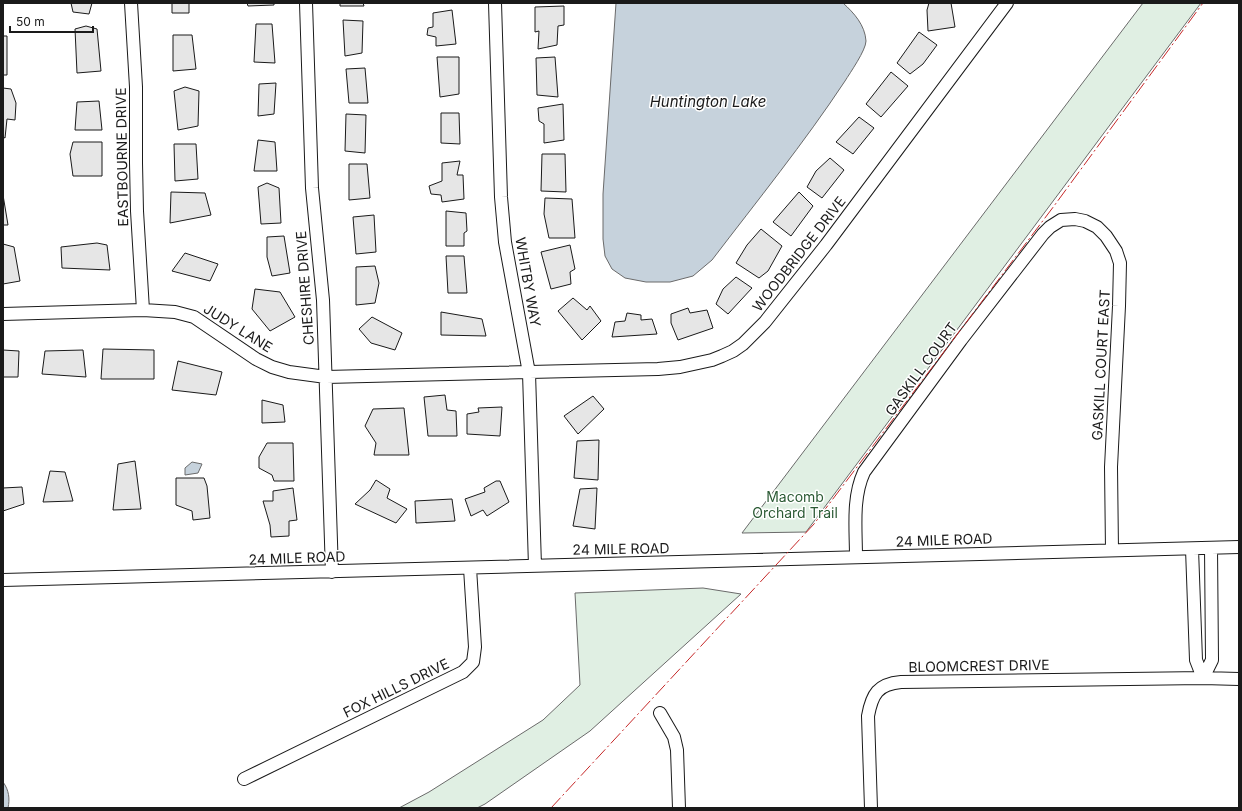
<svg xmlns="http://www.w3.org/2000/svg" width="1242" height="811" font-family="Inter,sans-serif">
	<rect width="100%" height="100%" fill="#fff"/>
	<path fill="#e0efe3" stroke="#6a6a6a" d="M1143,3H1201L806,532L742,533Z
		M703,588L741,594L590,731L485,804L477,808H399L429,792L543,720L580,685L575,593Z"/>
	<path fill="#c6d2dc" stroke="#6a6a6a" d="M616,3H843C854,13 865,25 866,41C866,50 850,73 845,81C804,143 757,201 712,260L693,276L670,282H646L625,278L612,269L605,256L603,239V194Z
		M192,462L202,464L198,473L185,475V468Z
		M3,782C9,790 10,799 8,808H3Z"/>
	<path fill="#e6e6e6" stroke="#1a1a1a" d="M71,3H92L89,14L73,12Z
		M172,3H189V13H172Z
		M247,3H274V5L248,6Z
		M340,3H363L364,6H340Z
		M929,3H951L955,27L928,31L927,10Z
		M564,6V25L558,26L557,45L538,49L539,31L535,32V7Z
		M452,10L456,44L436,46V37L427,35L428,28L433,27V13Z
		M343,20L363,21L362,53L345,56Z
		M256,24H272L275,63L254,62Z
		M86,26L97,29L101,71L77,73L75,29Z
		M919,32L937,45L923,64L910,74L897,63Z
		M173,35H192L196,69L173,71Z
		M3,36H7V75H3Z
		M437,57H459V94L440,97Z
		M555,57L558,97L537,95L536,58Z
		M365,68L368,103H349L346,69Z
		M891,72L908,86L881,117L866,104Z
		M276,83L274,114L258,116L259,84Z
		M185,87L199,91L198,126L178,130L174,91Z
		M3,88L11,89L16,103L15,120L7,119L5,138L3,137Z
		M99,101L102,130H75L77,102Z
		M563,104L564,140L544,143V124L539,121L538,108Z
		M441,113H459L460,144L441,143Z
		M346,114L366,115L365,153L345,151Z
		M859,117L874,128L853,154L836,142Z
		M258,140L275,142L277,171H254Z
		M73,142H102V176H73L70,154Z
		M174,144H196L198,179L175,181Z
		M542,154H565L566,192L541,191Z
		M830,158L844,170L822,198L807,187L816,171Z
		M460,161L457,175H463L464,199L442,202L441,195L431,194L429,186L442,181V163Z
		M349,164H367L370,198L349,200Z
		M267,183L279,188L281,223L261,224L258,187Z
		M171,192L205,193L211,215L170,223Z
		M799,192L813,206L791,236L773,222Z
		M3,195L8,225H3Z
		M545,198L572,199L575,238H549L544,214Z
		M446,211L466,213L467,231L464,233V246H446Z
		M374,215L376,252L356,254L353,217Z
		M761,229L782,246L768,271L759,278L736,263L747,245Z
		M284,236L290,273L272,276L267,257V237Z
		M97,243L107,245L110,270L62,268L61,247Z
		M3,244L14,247L20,281L3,284Z
		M570,245L575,269L570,272L571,284L551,289L541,252Z
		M185,253L218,264L210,281L172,271Z
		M446,256H464L467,293H448Z
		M375,266L379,283L375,303L356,305V267Z
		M736,277L752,288L728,314L716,304L723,289Z
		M255,289L280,292L295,317L270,331L252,309Z
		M573,298L587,310L590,306L601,321L582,340L558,311Z
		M688,308L690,313L707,310L713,328L678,340L671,323V314Z
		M441,312L482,319L486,336L441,335Z
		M627,313L641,315V320L652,319L657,334L612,337L615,322L625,321Z
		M372,317L402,333L395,350L371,343L359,329Z
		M103,349L154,350V379H101Z
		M3,350L19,351L18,377H3Z
		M83,350L86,377L42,374L45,351Z
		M178,361L222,372L216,395L172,390Z
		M445,395L447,410L456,411L457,436H428L424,397Z
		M593,396L604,409L578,434L564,416Z
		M262,400L283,405L285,422L262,423Z
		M502,407L500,436L467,434V414L479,412L478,408Z
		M404,408L409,455H374L376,443L365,426L373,409Z
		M599,440L598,480L574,478L577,441Z
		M267,443H293L294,481H274L272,475L259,468V457Z
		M135,461L141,509L113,510L118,464Z
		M50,471L65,472L73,501L43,502Z
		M176,478H204L207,486L210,518L193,520L192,511L176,505Z
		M376,480L390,489L387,498L407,509L396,523L355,504L370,490Z
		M496,481H500L509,502L487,516L483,510L471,516L465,499L485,492L484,488Z
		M22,487L24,504L3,511V488Z
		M293,488L297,520L289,521V536L271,537L270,525L263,501H273V491Z
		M597,488L595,529L573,526L580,489Z
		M452,499L455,521L416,523L415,501Z"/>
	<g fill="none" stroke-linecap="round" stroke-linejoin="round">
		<defs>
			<path id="minor" d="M131,3L136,87V163L137,211L143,310
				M306,3L312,188L323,300L332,572
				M495,3L501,197L505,242L529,373L535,566
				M3,314L143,310L175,312L194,317L256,359L272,367L289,372L326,377L658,369L680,367L712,360L722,356L733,351L743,344L765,322L826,245L1007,3
				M1192,549L1196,660L1203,678L1212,660L1211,548
				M856,557C856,529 852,498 864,472L961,340L1043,234L1050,227L1061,220L1075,219L1085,221L1097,227L1106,236L1116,251L1120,263L1119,306L1111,467L1112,550
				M3,580L1239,547
				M660,713L674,737L677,750L679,808
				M244,779L463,672L473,662L475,647L470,568
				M871,808L868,716C872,694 878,684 901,682L1203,678L1239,679"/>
		</defs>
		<use href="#minor" stroke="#1a1a1a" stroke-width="14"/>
		<use href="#minor" stroke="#fff" stroke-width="12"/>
		<path stroke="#c62828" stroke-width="1" stroke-dasharray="14 3 2 3" stroke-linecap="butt" d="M551,808L814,524L1054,206L1203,3"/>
	</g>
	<g text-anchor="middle" stroke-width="3" stroke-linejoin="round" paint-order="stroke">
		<g font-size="14" fill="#1a1a1a" stroke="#fff">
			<text transform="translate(122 157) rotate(-91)" y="5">EASTBOURNE DRIVE</text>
			<text transform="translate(799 254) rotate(-52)" y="5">WOODBRIDGE DRIVE</text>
			<text transform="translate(528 282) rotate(80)" y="5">WHITBY WAY</text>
			<text transform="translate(305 288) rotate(-94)" y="5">CHESHIRE DRIVE</text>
			<text transform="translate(238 328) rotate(32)" y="5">JUDY LANE</text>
			<text transform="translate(1101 365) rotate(-87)" y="5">GASKILL COURT EAST</text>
			<text transform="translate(921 369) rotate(-54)" y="5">GASKILL COURT</text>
			<text transform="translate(944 540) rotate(-2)" y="5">24 MILE ROAD</text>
			<text transform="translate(621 549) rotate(-1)" y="5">24 MILE ROAD</text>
			<text transform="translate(297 558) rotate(-2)" y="5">24 MILE ROAD</text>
			<text transform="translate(979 666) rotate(-1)" y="5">BLOOMCREST DRIVE</text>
			<text transform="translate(396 688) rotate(-26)" y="5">FOX HILLS DRIVE</text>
		</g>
		<g font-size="14" fill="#2b5a34" stroke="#fff">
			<text x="795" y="502">Macomb<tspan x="795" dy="16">Orchard Trail</tspan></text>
		</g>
		<g font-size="15" font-style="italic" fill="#1a1a1a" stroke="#fff">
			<text x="708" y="107">Huntington Lake</text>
		</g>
	</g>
	<rect width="1242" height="811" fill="none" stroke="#1a1a1a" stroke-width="8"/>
	<path d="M10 26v6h83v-6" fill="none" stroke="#1a1a1a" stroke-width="2"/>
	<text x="16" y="26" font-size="12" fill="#1a1a1a" stroke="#ffffff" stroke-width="3" paint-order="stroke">50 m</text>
</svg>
